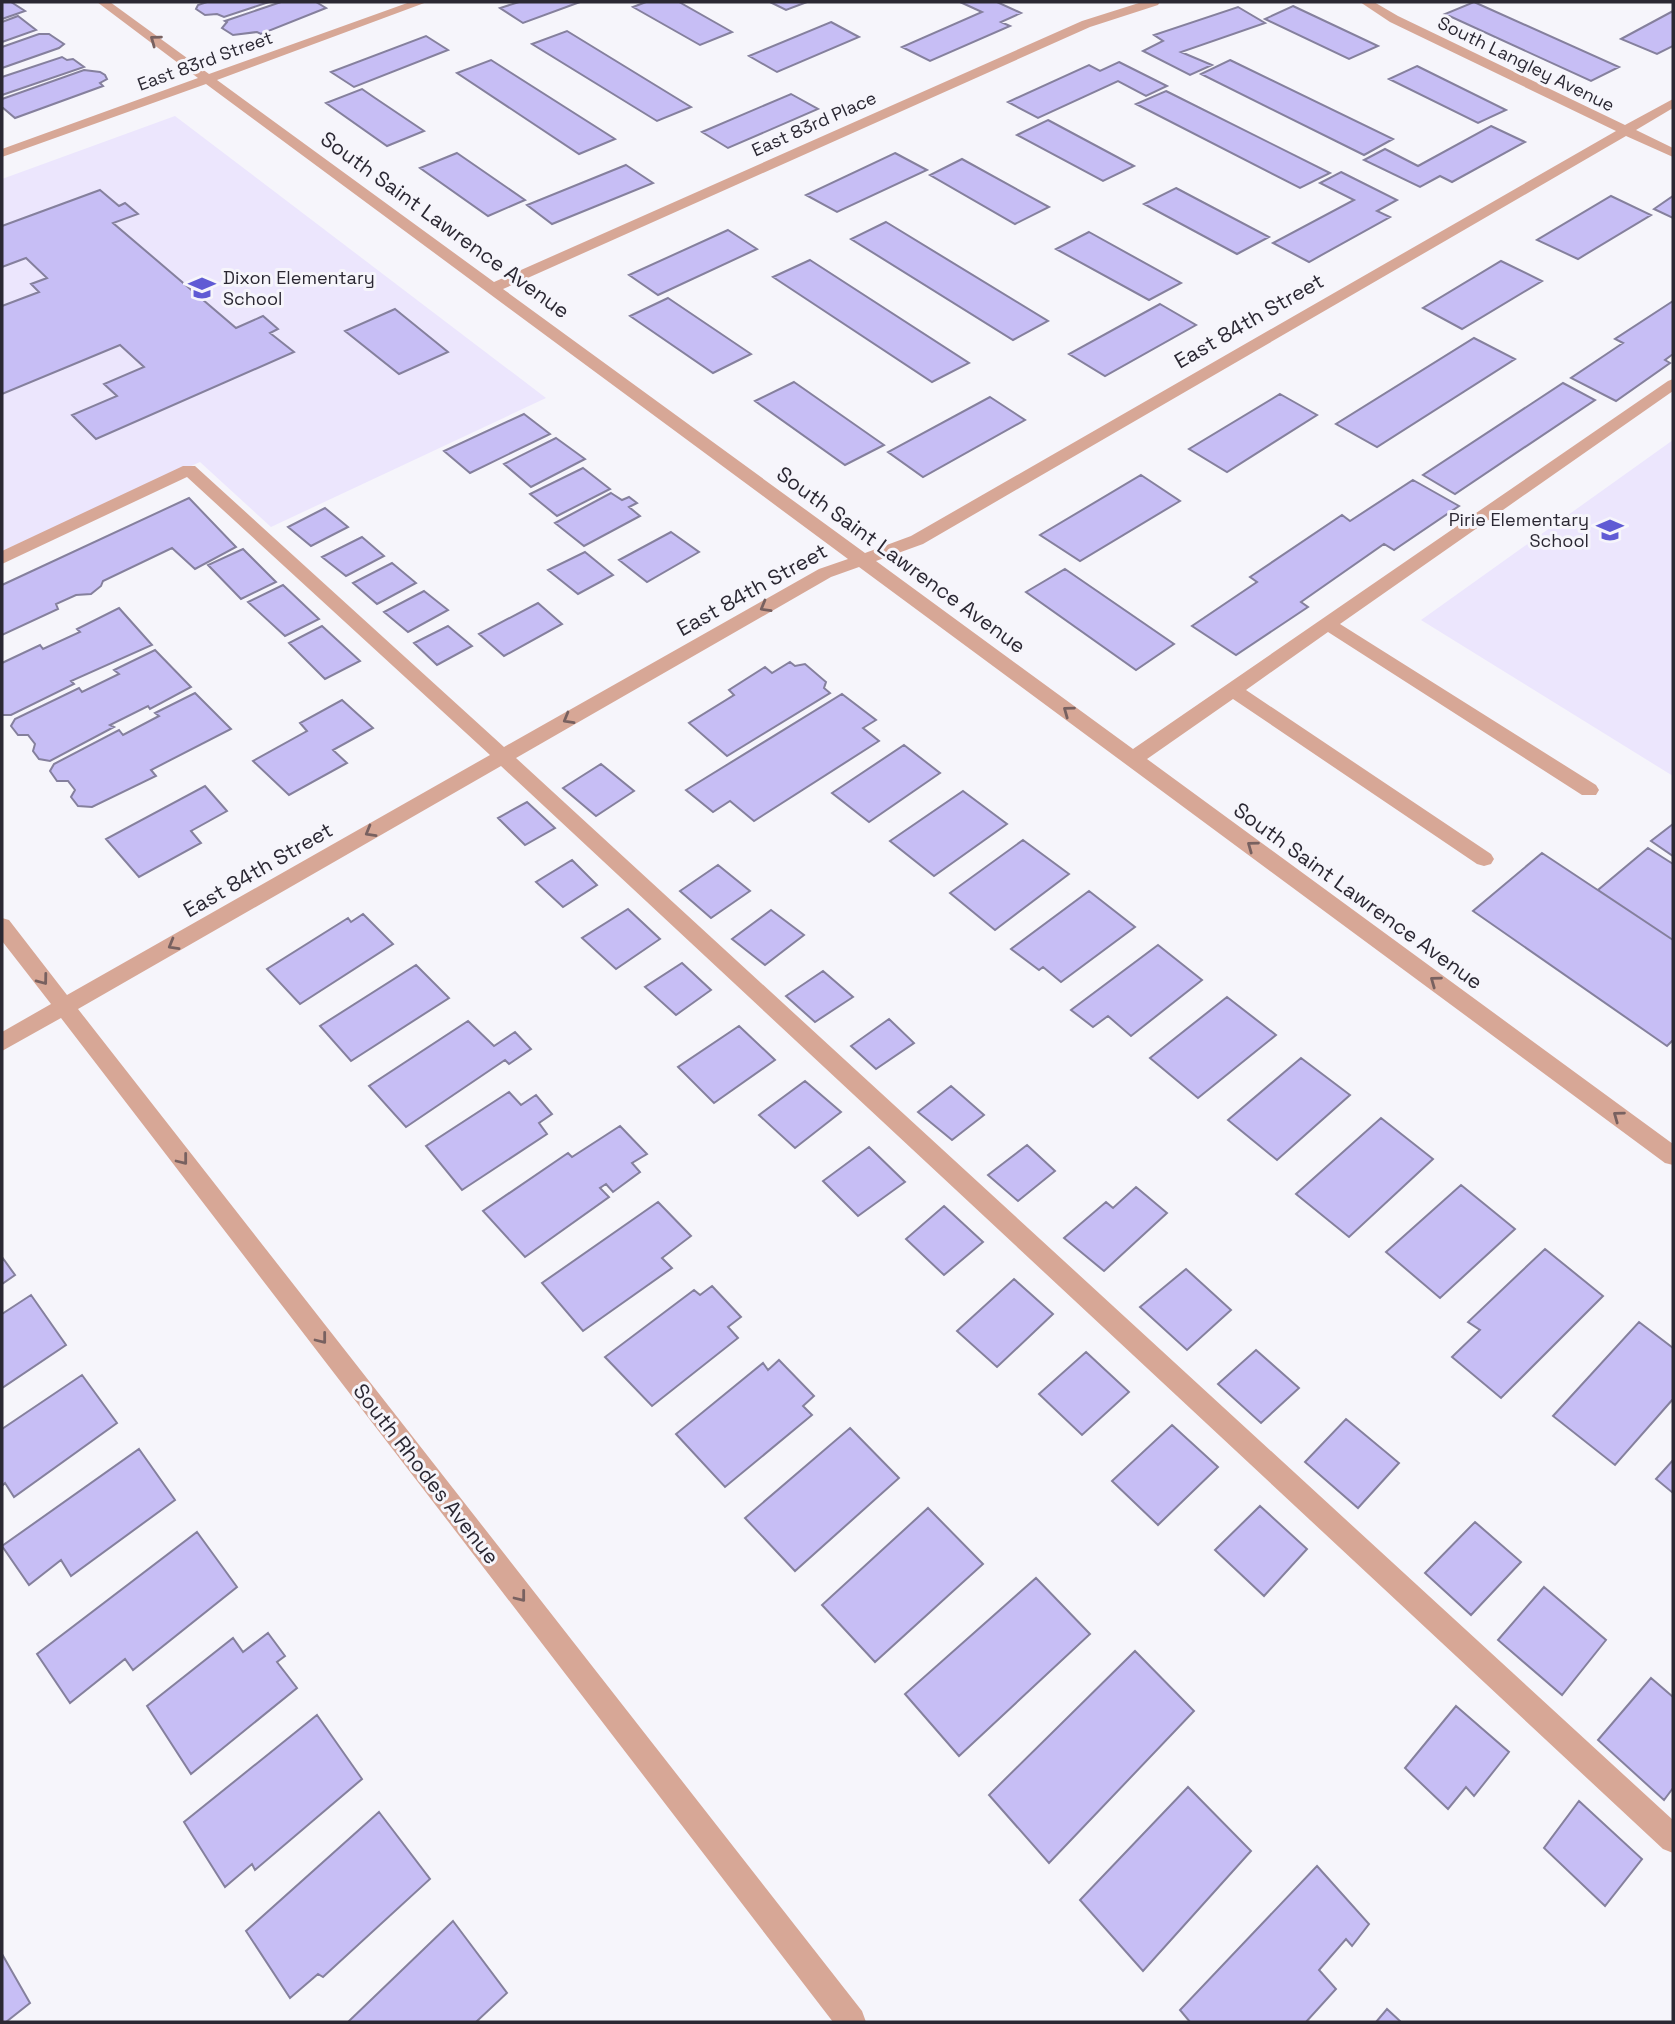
<svg xmlns="http://www.w3.org/2000/svg" width="1675" height="2024" font-family="'Space Grotesk',sans-serif">
	<rect width="100%" height="100%" fill="#f6f5fb"/>
	<path fill="#ece6fd" d="M175,116L546,398L271,527L200,462L2,551V179Z
		M1673,440V776L1421,620Z"/>
	<path fill="#c7bef5" stroke="#85809d" stroke-width="2" d="M2,2H11L25,11L2,19Z
		M207,2H269L224,17L217,14L205,15L196,9L198,5Z
		M281,2H316L326,8L261,34L257,32L233,35L222,28L227,22L225,21Z
		M519,2H580L523,23L500,8Z
		M646,2H679L732,32L700,45L633,7Z
		M770,2H807L786,10Z
		M960,2H997L1021,13L1001,22L1010,26L930,61L902,47L982,12Z
		M1474,2L1619,67L1591,81L1445,14Z
		M1293,6L1378,46L1349,59L1265,19Z
		M1238,7L1265,23L1181,52L1212,65L1190,75L1143,51L1163,41L1154,35Z
		M1673,11V46L1657,54L1621,39Z
		M18,16L36,30L2,42V22Z
		M831,22L859,37L777,72L749,56Z
		M567,31L691,107L657,121L532,44Z
		M39,34H49L64,44L59,48L2,68V47Z
		M426,36L448,50L354,87L331,72Z
		M62,57L67,60L73,59L84,67L2,95V77Z
		M491,60L615,139L579,154L457,73Z
		M1230,60L1393,139L1364,155L1201,74Z
		M1119,62L1167,86L1146,96L1118,81L1038,118L1008,102L1089,65L1100,71Z
		M1417,66L1506,110L1478,123L1389,79Z
		M84,70L100,72L105,75L107,79L100,83L103,86L15,118L2,107V99Z
		M362,89L375,98L424,131L387,146L326,103Z
		M1166,91L1330,173L1300,188L1136,104Z
		M791,94L818,109L728,148L702,132Z
		M1048,120L1134,166L1103,181L1017,135Z
		M1491,126L1525,142L1452,182L1440,176L1420,187L1364,160L1385,149L1418,166Z
		M457,153L525,200L488,216L420,168Z
		M895,153L927,170L837,212L806,195Z
		M962,159L1049,207L1015,224L930,175Z
		M626,165L653,183L552,224L527,205Z
		M1341,172L1397,200L1377,211L1390,217L1309,262L1273,243L1354,200L1320,183Z
		M1176,188L1269,237L1237,254L1144,204Z
		M100,190L119,206L125,203L138,214L113,223L236,328L263,316L278,329L270,333L294,352L96,439L72,415L117,396L104,384L144,367L120,345L2,394V306L39,292L31,284L47,278L26,258L2,267V226Z
		M1611,196L1651,215L1578,259L1537,240Z
		M1673,196V218L1654,209Z
		M886,222L1048,321L1013,340L851,239Z
		M728,230L757,249L658,295L629,275Z
		M1089,232L1181,283L1149,300L1056,249Z
		M810,260L969,363L932,382L773,277Z
		M1501,261L1542,281L1462,329L1423,308Z
		M668,298L751,354L713,373L630,316Z
		M1673,301V354L1665,360L1670,363L1616,401L1571,378L1623,343L1615,339Z
		M1160,304L1196,325L1105,376L1069,354Z
		M395,309L448,352L399,374L345,331Z
		M1474,338L1515,359L1377,447L1336,424Z
		M794,382L884,445L845,465L755,401Z
		M1563,383L1595,400L1455,494L1423,475Z
		M1280,394L1317,415L1227,472L1189,449Z
		M990,397L1025,420L923,477L888,452Z
		M524,414L550,434L470,473L444,451Z
		M556,438L585,459L531,487L504,464Z
		M583,468L610,489L557,516L530,494Z
		M1141,475L1180,501L1080,561L1040,535Z
		M1413,480L1459,506L1394,550L1384,544L1301,602L1308,607L1236,655L1192,626L1257,582L1250,577L1342,515L1350,521Z
		M611,493L622,500L629,497L637,503L629,507L640,516L584,546L555,523Z
		M189,498L236,547L195,569L172,548L103,581L101,586L91,594L76,595L56,604L58,609L2,635V585Z
		M325,508L348,527L311,546L288,527Z
		M671,532L699,552L647,582L619,560Z
		M362,537L384,556L346,576L322,557Z
		M243,549L276,582L241,599L208,565Z
		M585,552L613,575L578,594L548,570Z
		M392,563L416,583L377,604L353,583Z
		M1065,569L1174,644L1136,670L1026,592Z
		M283,585L319,619L285,636L248,602Z
		M424,591L448,610L408,632L384,612Z
		M538,603L562,624L504,656L479,634Z
		M119,608L152,645L71,681L74,684L11,715H2V663L40,645L43,649L80,632L77,629Z
		M322,626L360,661L325,679L289,643Z
		M448,626L472,646L437,665L414,643Z
		M155,650L191,687L150,709L148,706L110,725L114,727L50,761L39,759L33,751L35,744L28,735H18L11,726L15,719L79,688L82,692L119,674L114,670Z
		M790,662L795,666L805,664L826,682L824,688L830,693L727,756L689,723L734,695L729,690L765,667L772,673Z
		M195,693L231,729L151,770L156,776L92,807L78,806L71,797L75,790L68,781H57L50,771L54,764L119,730L123,735L159,716L155,713Z
		M842,694L876,720L863,728L879,741L754,821L730,801L713,812L686,790Z
		M342,700L373,728L333,750L347,763L289,795L253,761L307,731L300,723Z
		M904,745L940,773L869,822L832,793Z
		M601,764L634,791L596,816L563,788Z
		M205,786L227,811L191,831L201,843L139,877L106,839Z
		M963,791L1007,824L934,876L890,841Z
		M527,802L555,828L525,845L498,818Z
		M1673,824V856L1651,841Z
		M1023,840L1069,874L995,930L950,893Z
		M1648,848L1673,864V940L1598,890Z
		M1542,853L1673,940V1040L1667,1046L1473,911Z
		M572,860L597,885L563,907L536,882Z
		M718,865L750,891L711,918L680,891Z
		M1089,891L1135,927L1061,982L1043,967L1039,970L1011,949Z
		M628,909L660,939L616,969L582,938Z
		M771,910L804,935L765,965L732,939Z
		M363,914L393,944L300,1004L267,969L348,918L351,922Z
		M1158,945L1202,980L1131,1036L1108,1016L1093,1027L1071,1010Z
		M682,963L711,990L676,1015L645,987Z
		M416,965L449,998L351,1061L320,1026Z
		M823,971L853,997L815,1022L786,996Z
		M1227,997L1276,1035L1198,1098L1150,1058Z
		M889,1019L914,1043L876,1069L851,1046Z
		M468,1021L494,1046L515,1032L531,1049L509,1064L505,1060L406,1127L369,1086Z
		M739,1026L775,1060L714,1103L678,1067Z
		M1301,1058L1350,1095L1277,1160L1228,1120Z
		M805,1081L841,1112L795,1148L759,1115Z
		M951,1086L984,1115L952,1140L918,1112Z
		M509,1092L521,1105L536,1095L552,1114L539,1123L547,1134L462,1190L426,1146Z
		M1381,1118L1433,1159L1349,1237L1296,1194Z
		M620,1126L647,1154L632,1163L640,1172L613,1192L606,1184L600,1188L609,1197L525,1257L483,1211L568,1153L572,1157Z
		M1027,1145L1055,1171L1018,1201L988,1175Z
		M869,1147L905,1182L858,1216L823,1181Z
		M1461,1185L1515,1229L1440,1298L1386,1252Z
		M1136,1187L1167,1213L1104,1271L1064,1238L1106,1202L1113,1208Z
		M658,1202L691,1236L662,1258L672,1268L583,1331L542,1283Z
		M944,1206L983,1242L944,1275L906,1239Z
		M1545,1249L1603,1296L1501,1398L1452,1357L1480,1330L1468,1322Z
		M2,1257L15,1275L2,1284Z
		M1186,1269L1231,1310L1187,1350L1140,1307Z
		M1014,1279L1053,1314L997,1367L957,1331Z
		M712,1286L741,1317L728,1327L738,1338L652,1406L605,1357L694,1290L700,1295Z
		M31,1295L66,1345L2,1388V1314Z
		M1639,1322L1673,1348V1399L1615,1465L1553,1416Z
		M1256,1350L1299,1388L1261,1423L1218,1384Z
		M1086,1352L1129,1392L1082,1435L1039,1394Z
		M779,1360L814,1396L803,1406L812,1415L725,1487L676,1434L763,1363L768,1370Z
		M82,1375L117,1423L14,1497L5,1483L2,1486V1429Z
		M1346,1419L1399,1463L1358,1508L1305,1462Z
		M1172,1425L1218,1467L1158,1525L1112,1481Z
		M850,1428L899,1478L795,1571L745,1518Z
		M139,1449L175,1500L71,1576L61,1560L29,1585L2,1546Z
		M1673,1460V1493L1656,1479Z
		M1260,1506L1307,1549L1264,1596L1215,1550Z
		M928,1508L983,1564L875,1662L822,1605Z
		M1475,1522L1521,1562L1471,1615L1425,1573Z
		M197,1532L237,1587L133,1670L125,1659L70,1703L37,1654Z
		M1036,1578L1090,1634L959,1756L905,1694Z
		M1544,1587L1606,1640L1562,1695L1498,1640Z
		M268,1633L285,1656L277,1662L297,1688L191,1774L147,1706L233,1638L243,1652Z
		M1135,1651L1194,1711L1049,1863L989,1795Z
		M1651,1678L1673,1697V1788L1664,1800L1598,1740Z
		M1456,1706L1509,1752L1474,1796L1466,1787L1448,1809L1405,1768Z
		M317,1715L362,1779L255,1870L252,1864L225,1887L184,1822Z
		M1188,1787L1251,1851L1143,1971L1080,1900Z
		M1579,1801L1642,1859L1605,1906L1544,1848Z
		M379,1812L430,1879L323,1977L318,1974L290,1998L246,1931Z
		M1317,1866L1369,1924L1352,1946L1346,1939L1319,1970L1336,1989L1306,2022H1190L1180,2010Z
		M453,1921L507,1993L476,2022H348Z
		M2,1954L30,2003L6,2022H2Z
		M1387,2009L1401,2022H1376Z"/>
	<g fill="none" stroke-linecap="round" stroke-linejoin="round">
		<path fill="#d7a796" fill-rule="evenodd" d="M97,2H110L209,74L410,2H427L217,80L494,282L1082,21L1142,2H1160L1158,5L1090,27L503,289L865,553L911,536L1616,131L1390,22L1360,2H1374L1398,16L1625,125L1673,99V108L1636,130L1673,148V157L1626,136L923,544L876,561L1133,749L1668,381L1673,379V391L1340,624L1596,785L1599,790L1596,795H1582L1328,632L1246,690L1491,854L1494,859L1491,864L1484,866L1477,864L1233,699L1147,759L1673,1144V1165L1665,1163L859,567L831,577L516,758L1673,1820V1853L1663,1849L501,766L78,1009L862,2011L866,2022H833L61,1018L2,1051V1032L51,1004L2,941V918L9,920L67,995L490,755L187,477L2,564V551L183,466H195L504,747L819,569L848,559L206,84L2,157V149L198,78Z"/>
	</g>
	<defs><path id="oneway-chevron" d="M-2-3.5L2.5 0L-2 3.5" fill="none" stroke-width="1.6" stroke-linecap="round" stroke-linejoin="round" transform="scale(1.75)"/></defs>
	<g stroke="#786160">
		<use href="#oneway-chevron" transform="translate(155 40) rotate(-144)"/>
		<use href="#oneway-chevron" transform="translate(765 607) rotate(150)"/>
		<use href="#oneway-chevron" transform="translate(1068 711) rotate(-144)"/>
		<use href="#oneway-chevron" transform="translate(568 719) rotate(150)"/>
		<use href="#oneway-chevron" transform="translate(370 832) rotate(150)"/>
		<use href="#oneway-chevron" transform="translate(1252 846) rotate(-144)"/>
		<use href="#oneway-chevron" transform="translate(173 945) rotate(150)"/>
		<use href="#oneway-chevron" transform="translate(43 980) rotate(53)"/>
		<use href="#oneway-chevron" transform="translate(1435 981) rotate(-144)"/>
		<use href="#oneway-chevron" transform="translate(1618 1116) rotate(-144)"/>
		<use href="#oneway-chevron" transform="translate(183 1160) rotate(52)"/>
		<use href="#oneway-chevron" transform="translate(322 1339) rotate(52)"/>
		<use href="#oneway-chevron" transform="translate(521 1597) rotate(52)"/>
	</g>
	<defs>
		<symbol id="school-bare" viewBox="-9 -9 18 18"><path d="M0-5L7-2L0 1L-7-2ZM-4 1L0 2.5L4 1V4Q0 6-4 4Z" fill="#605bd4" stroke="#f6f5fb" stroke-width="2.5" paint-order="stroke"/></symbol>
	</defs>
	<g fill-rule="evenodd">
		<use href="#school-bare" x="183" y="269" width="38" height="38"/>
		<use href="#school-bare" x="1591" y="511" width="38" height="38"/>
	</g>
	<g text-anchor="middle" stroke-width="6" stroke-linejoin="round" paint-order="stroke">
		<g font-size="18" fill="#2b2833" stroke="#f6f5fb">
			<text transform="translate(205 61) rotate(-20)" y="6">East 83rd Street</text>
			<text transform="translate(1526 64) rotate(26)" y="6">South Langley Avenue</text>
			<text transform="translate(814 124) rotate(-24)" y="6">East 83rd Place</text>
		</g>
		<g font-size="18" fill="#2b2833" stroke="#f6f5fb" text-anchor="start">
			<text x="223" y="284">Dixon Elementary<tspan x="223" dy="21">School</tspan></text>
			<text x="1589" y="526" text-anchor="end">Pirie Elementary<tspan x="1589" dy="21">School</tspan></text>
		</g>
		<g font-size="21" fill="#2b2833" stroke="#f6f5fb">
			<text transform="translate(445 225) rotate(36)" y="7">South Saint Lawrence Avenue</text>
			<text transform="translate(1249 321) rotate(-30)" y="7">East 84th Street</text>
			<text transform="translate(901 560) rotate(36)" y="7">South Saint Lawrence Avenue</text>
			<text transform="translate(752 590) rotate(-29)" y="7">East 84th Street</text>
			<text transform="translate(258 870) rotate(-30)" y="7">East 84th Street</text>
			<text transform="translate(1358 896) rotate(36)" y="7">South Saint Lawrence Avenue</text>
			<text transform="translate(426 1474) rotate(52)" y="7">South Rhodes Avenue</text>
		</g>
	</g>
	<rect width="1675" height="2024" fill="none" stroke="#2b2833" stroke-width="7"/>
</svg>
